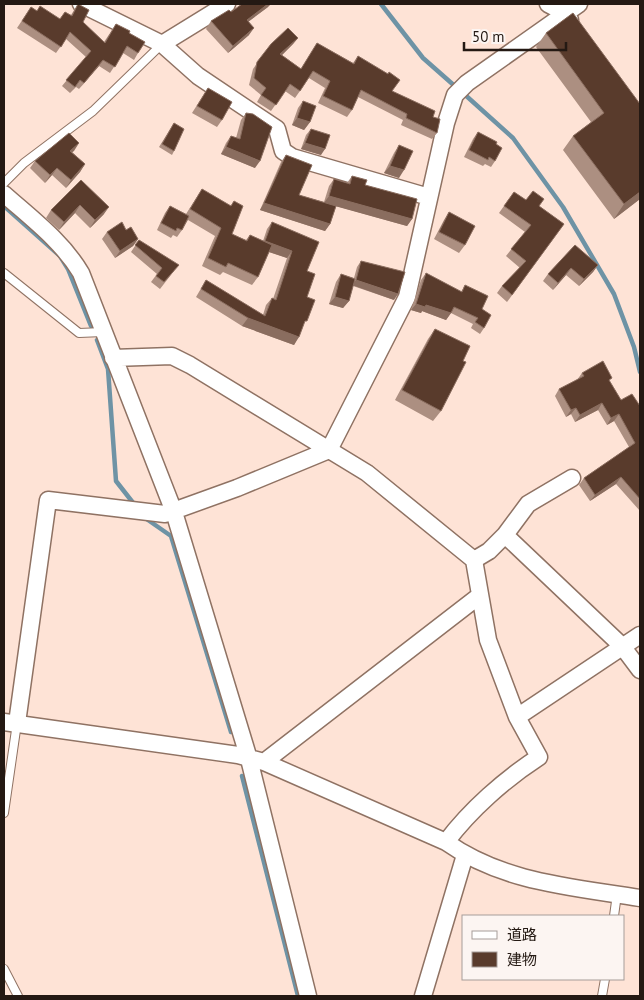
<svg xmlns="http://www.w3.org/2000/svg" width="644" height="1000" font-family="'PT Sans','Noto Sans JP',sans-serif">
	<rect width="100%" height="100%" fill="#fee3d6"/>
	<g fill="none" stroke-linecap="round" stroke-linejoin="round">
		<path stroke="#6e93a5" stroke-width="4.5" d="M381,4L423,58L457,88
			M463,93L513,138L563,207L614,294L634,347L640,372
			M4,206L60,256L68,269L91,326
			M97,340L108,369L116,481L134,504
			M148,520L171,536L231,732
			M242,776L298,996"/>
		<defs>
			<path id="service" d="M4,183L24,163L93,111L162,44
				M4,273L79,333L103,332
				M4,813L17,723
				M614,916L617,894
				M4,969L18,996
				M602,996L605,979"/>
			<path id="minor" d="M81,4L162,44L198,76L277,129L283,151L292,157L429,197
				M548,4L565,13L570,20
				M162,44L227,4
				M4,194C31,218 62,241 81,273L174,512L249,759L308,996
				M113,358L172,356L190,365L367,473L474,560L488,640L517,717L539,757C505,779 470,810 446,842
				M505,535L528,504L572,478
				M474,560L489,551L505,535L622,646L640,670
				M517,717L640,635
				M4,722L238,755L264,762L446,842C504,883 573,887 640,898
				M17,723L48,500L165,514L237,488L329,450L407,297L446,123L455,95L467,83L579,4
				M264,762L479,596
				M423,996L465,855"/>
		</defs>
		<use href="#service" stroke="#8f7263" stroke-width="10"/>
		<use href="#minor" stroke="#8f7263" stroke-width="19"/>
		<use href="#service" stroke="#fff" stroke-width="8"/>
		<use href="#minor" stroke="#fff" stroke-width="16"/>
	</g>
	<path fill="#ac8f81" d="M78,4L83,22L104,42L116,24L129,33L138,53L134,60L123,53L110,73L99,66L79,89L76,87L70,93L62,86L86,57L66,39L56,53L17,28L31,7L37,11L60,19L65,12L71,15Z
		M268,7L248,22L249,35L228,53L206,29L211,21L231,12Z
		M573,13L640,199L614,219L563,150L573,136L591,122L536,47L546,33Z
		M298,38L293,44L282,55L301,69L317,43L353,63L358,56L392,91L433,117L437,133L432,139L401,125L403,120L358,97L352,110L347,117L318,103L325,88L309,78L295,98L285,91L271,111L257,102L261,95L249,85L253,69L271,44Z
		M208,88L222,120L217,127L192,113Z
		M303,101L310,122L304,130L292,125L298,108Z
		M246,113L255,168L221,154L226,143L231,136L236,138L241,120Z
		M174,123V151L172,155L159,147Z
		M311,129L321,155L301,149L306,135Z
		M478,132L496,144L495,161L491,167L485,164L483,166L464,157L473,139Z
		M79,143L72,152L85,164L80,172L66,188L52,175L45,183L30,168L35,161Z
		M399,145V178L384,173L394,153Z
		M286,155L299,195L324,202L329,186L334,179L347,183L352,176L412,219L407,226L336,206L330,224L325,231L260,210L281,162Z
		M81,180L104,214L90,228L75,213L59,230L46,218L51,210Z
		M202,189L231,206L234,201L232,234L246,240L250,235L263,241L267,229L272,222L307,271V297L302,329L294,345L242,326L196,297L206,280L263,315L266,305L272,298L273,299L287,258L269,252L258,277L252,285L223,272L220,275L202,266L215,236L188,220L182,230L177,237L173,235L171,238L157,230L165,213L170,206L186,214Z
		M514,192L526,200L539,206L564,224L507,302L497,293L502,286L520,268L506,256L525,232L499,213Z
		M449,212L465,245L459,253L434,239L444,220Z
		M126,230L138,239L133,246L115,258L102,239L107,232Z
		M139,240L174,271L160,289L151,282L157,274L131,252Z
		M575,245L598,265L593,272L579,286L566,275L553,290L543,281L548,274Z
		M361,261L394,300L353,286L349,301L343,308L329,304L336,282L341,274L354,278L357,267Z
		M426,273L461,292L465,285L484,328L480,334L471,328L473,324L451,313L446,320L422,311L421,313L411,310L421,280Z
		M435,329L441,411L433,421L395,400L428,339Z
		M582,373L610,382L621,400L640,406V511L616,484L590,501L579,485L584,478L629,447L614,421L607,425L598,410L575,422L571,414L566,417L555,396L559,389L577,380Z"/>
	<path fill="#8a6d5f" d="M268,4H271L268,7L241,27L247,20Z
		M254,28L249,35L228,53L233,46Z
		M298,38L293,44L276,61L280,54Z
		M103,60L99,66L79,89L84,83Z
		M297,118L310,122L304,130L292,125Z
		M79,143L74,151L65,158L70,151Z
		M305,143L325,149L321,155L301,149Z
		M226,147L260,161L255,168L221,154Z
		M85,164L80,172L66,188L71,180Z
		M390,166L404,170L399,178L384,173Z
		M57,168L52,175L45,183L50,175Z
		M640,192V199L614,219L624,204Z
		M329,196L412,219L407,226L324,203Z
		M264,203L330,224L325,231L260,210Z
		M80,205L75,213L59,230L64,222Z
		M109,207L104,214L90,228L95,220Z
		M138,239L133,246L115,258L120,251Z
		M265,241L292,251L287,258L260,249Z
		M598,265L593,272L579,286L584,279Z
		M571,268L566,275L553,290L558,283Z
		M356,280L398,294L394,300L352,285Z
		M335,297L349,301L343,308L329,304Z
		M416,304L426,305L451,313L446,320L422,311L421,313L411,310Z
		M248,318L299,337L294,345L242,326Z
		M602,403L598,410L575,422L580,415Z
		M576,408L571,414L566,417L571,410Z
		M619,414L614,421L607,425L611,418Z
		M621,477L616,484L590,501L595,495Z"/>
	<path fill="#593b2c" stroke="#8a6d5f" d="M78,4L89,10L83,22L105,43L116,24L130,31L129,33L145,42L138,53L127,46L115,67L103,60L84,83L80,80L75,87L66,80L91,51L70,32L61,47L22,21L31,7L37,11L40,6L60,19L65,12L72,16Z
		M242,4H268L247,20L254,28L233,46L211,21L229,10L231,12Z
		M573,13L640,104V192L624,204L573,136L604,113L546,33Z
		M288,28L298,38L280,54L301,69L317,43L354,64L358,56L388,74L389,72L400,80L392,91L435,111L433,117L440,119L437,133L406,118L407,114L361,90L352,110L323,96L330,81L313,71L300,91L290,84L276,105L261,95L266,88L254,78L257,62L271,44Z
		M208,88L232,102L222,120L197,106Z
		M303,101L316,106L310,122L297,118Z
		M246,113L253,114L272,127L260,161L226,147L231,136L240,139Z
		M174,123L184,129L174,151L162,144Z
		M311,129L330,135L325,149L305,143Z
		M478,132L497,142L496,144L502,148L495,161L489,157L488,160L469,150Z
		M69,133L79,143L70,151L85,164L71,180L57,168L50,175L35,161Z
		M399,145L413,151L404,170L390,166Z
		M286,155L312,165L299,195L336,206L330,224L264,203Z
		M352,176L367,180L365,185L417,199L412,219L329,196L334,179L350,184Z
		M81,180L109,207L95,220L80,205L64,222L51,210Z
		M202,189L231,206L234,201L243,206L232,234L247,241L250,235L272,245L258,277L228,263L226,267L208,258L221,228L190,209Z
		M533,191L544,199L539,206L564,224L512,295L502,286L526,261L511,249L531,225L504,206L514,192L526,200Z
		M170,206L189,216L182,230L177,228L176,231L161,223Z
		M449,212L475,226L465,245L439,232Z
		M122,222L126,230L131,227L138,239L120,251L107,232Z
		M272,222L319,242L307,271L315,274L307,297L315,300L307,321H305L299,337L248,318L201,289L206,280L265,316L272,298L276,300L292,251L265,241Z
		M139,240L179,265L164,282L156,276L162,268L135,245Z
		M575,245L598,265L584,279L571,268L558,283L548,274Z
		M361,261L405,272L398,294L356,280Z
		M426,273L462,292L465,285L488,296L482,309L491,315L484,328L475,322L478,318L454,307L451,313L426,305L425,307L416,304Z
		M341,274L355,279L349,301L335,297Z
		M435,329L470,346L463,361L466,362L441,411L402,390Z
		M603,361L612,378L609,380L621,400L632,394L640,406V499L621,477L595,495L584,478L635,443L619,414L611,418L602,403L580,415L576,408L571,410L559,389L584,376L582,373Z"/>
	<rect width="644" height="1000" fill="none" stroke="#241913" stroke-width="10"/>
	<rect x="462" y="915" width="162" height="65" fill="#fcf5f2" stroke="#a69d99"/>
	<rect x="472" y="931" width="25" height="8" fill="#ffffff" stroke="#a69d99"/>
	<text x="507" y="940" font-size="15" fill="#241913">道路</text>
	<rect x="472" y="952" width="25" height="15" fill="#593b2c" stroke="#a69d99"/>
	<text x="507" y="965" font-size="15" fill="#241913">建物</text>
	<path d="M464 42v8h102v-8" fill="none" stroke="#241913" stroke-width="2.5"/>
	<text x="472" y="42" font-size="15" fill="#241913" stroke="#fcf5f2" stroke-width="4" paint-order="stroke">50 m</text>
</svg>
